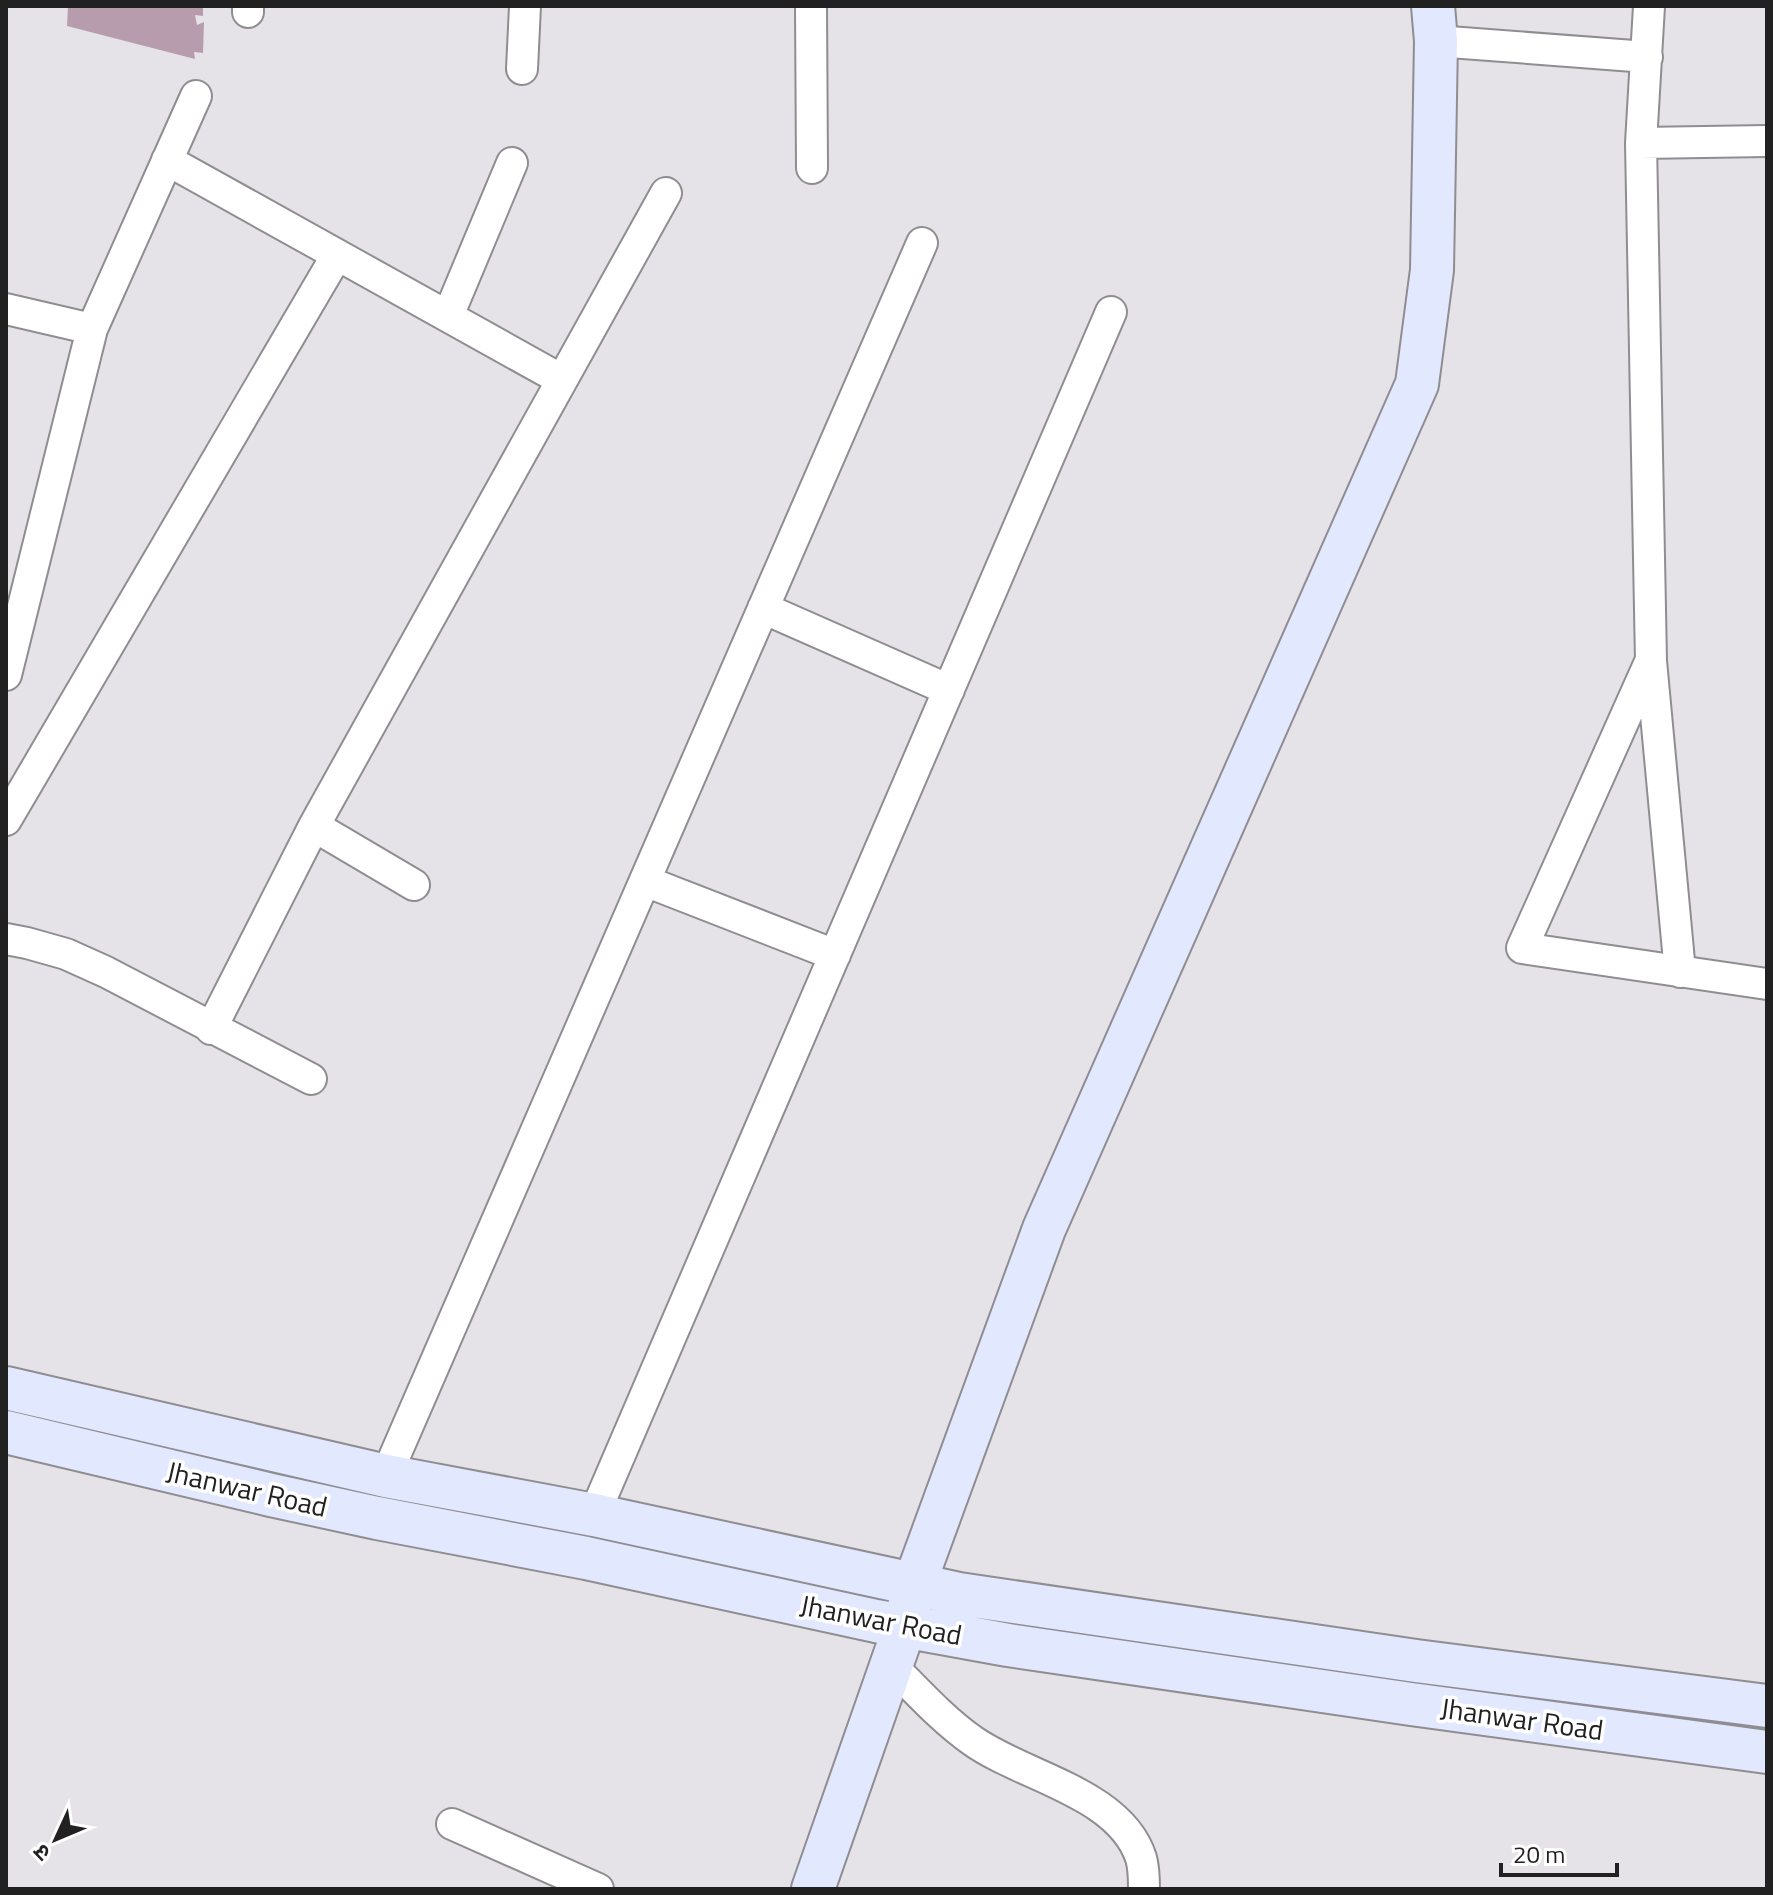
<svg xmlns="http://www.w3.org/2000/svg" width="1773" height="1895" font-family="'Titillium Web','Noto Sans Devanagari',sans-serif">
	<rect width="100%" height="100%" fill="#e5e3e8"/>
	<path fill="#b79cae" d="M68,6H203V16L195,15L197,25L204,22L203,53L194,52L195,59L67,26Z"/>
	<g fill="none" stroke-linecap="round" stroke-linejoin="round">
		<defs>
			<path id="street" d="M248,6V12
				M811,6L812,168
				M1649,6L1641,143L1651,661L1680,972
				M1436,41L1647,57
				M522,69L525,6
				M1641,143L1767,141
				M167,160L562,380
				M6,309L92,329
				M448,316L512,163
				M763,608L949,690
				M1650,662L1522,948L1767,984
				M6,675L92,329L196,96
				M6,820L337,255
				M314,826L414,885
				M645,881L835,955
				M6,939L27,943L66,954L106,972L311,1079
				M211,1029L314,826L666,193
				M386,1476L922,243
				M594,1515L1111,312
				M891,1665C917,1691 943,1720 973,1741C1024,1777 1120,1793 1141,1858C1144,1868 1144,1879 1144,1889
				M452,1824L598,1889"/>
			<path id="secondary" d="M6,1388L386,1476L594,1515L959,1594L1416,1661L1767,1706
				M6,1432L271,1495L377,1518L586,1558L876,1621L1008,1645L1411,1704L1767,1752
				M813,1889L905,1626L914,1585L1044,1229L1417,384L1432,270L1436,41L1433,6"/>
		</defs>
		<use href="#street" stroke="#8f8d92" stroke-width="34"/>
		<use href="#secondary" stroke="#8f8d92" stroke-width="46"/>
		<use href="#street" stroke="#fff" stroke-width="30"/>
		<use href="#secondary" stroke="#e2e8fe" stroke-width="42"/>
	</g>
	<g text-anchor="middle" stroke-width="7" stroke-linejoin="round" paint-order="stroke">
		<g font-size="28" fill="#212122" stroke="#fff">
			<text transform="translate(247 1489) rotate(13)" y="10">Jhanwar Road</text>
			<text transform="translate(881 1620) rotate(11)" y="10">Jhanwar Road</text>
			<text transform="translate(1522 1719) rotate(8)" y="10">Jhanwar Road</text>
		</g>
	</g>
	<rect width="1773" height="1895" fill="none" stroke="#212122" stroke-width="16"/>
	<g transform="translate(56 1839) rotate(226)" stroke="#ffffff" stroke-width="6" paint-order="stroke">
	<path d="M0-6L14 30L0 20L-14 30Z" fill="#212122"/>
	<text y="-12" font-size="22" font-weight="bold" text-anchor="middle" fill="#212122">उ</text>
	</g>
	<path d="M1501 1863v12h116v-12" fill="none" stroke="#212122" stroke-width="4"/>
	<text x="1513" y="1863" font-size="24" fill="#212122" stroke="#ffffff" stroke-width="6" paint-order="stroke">20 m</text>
</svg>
